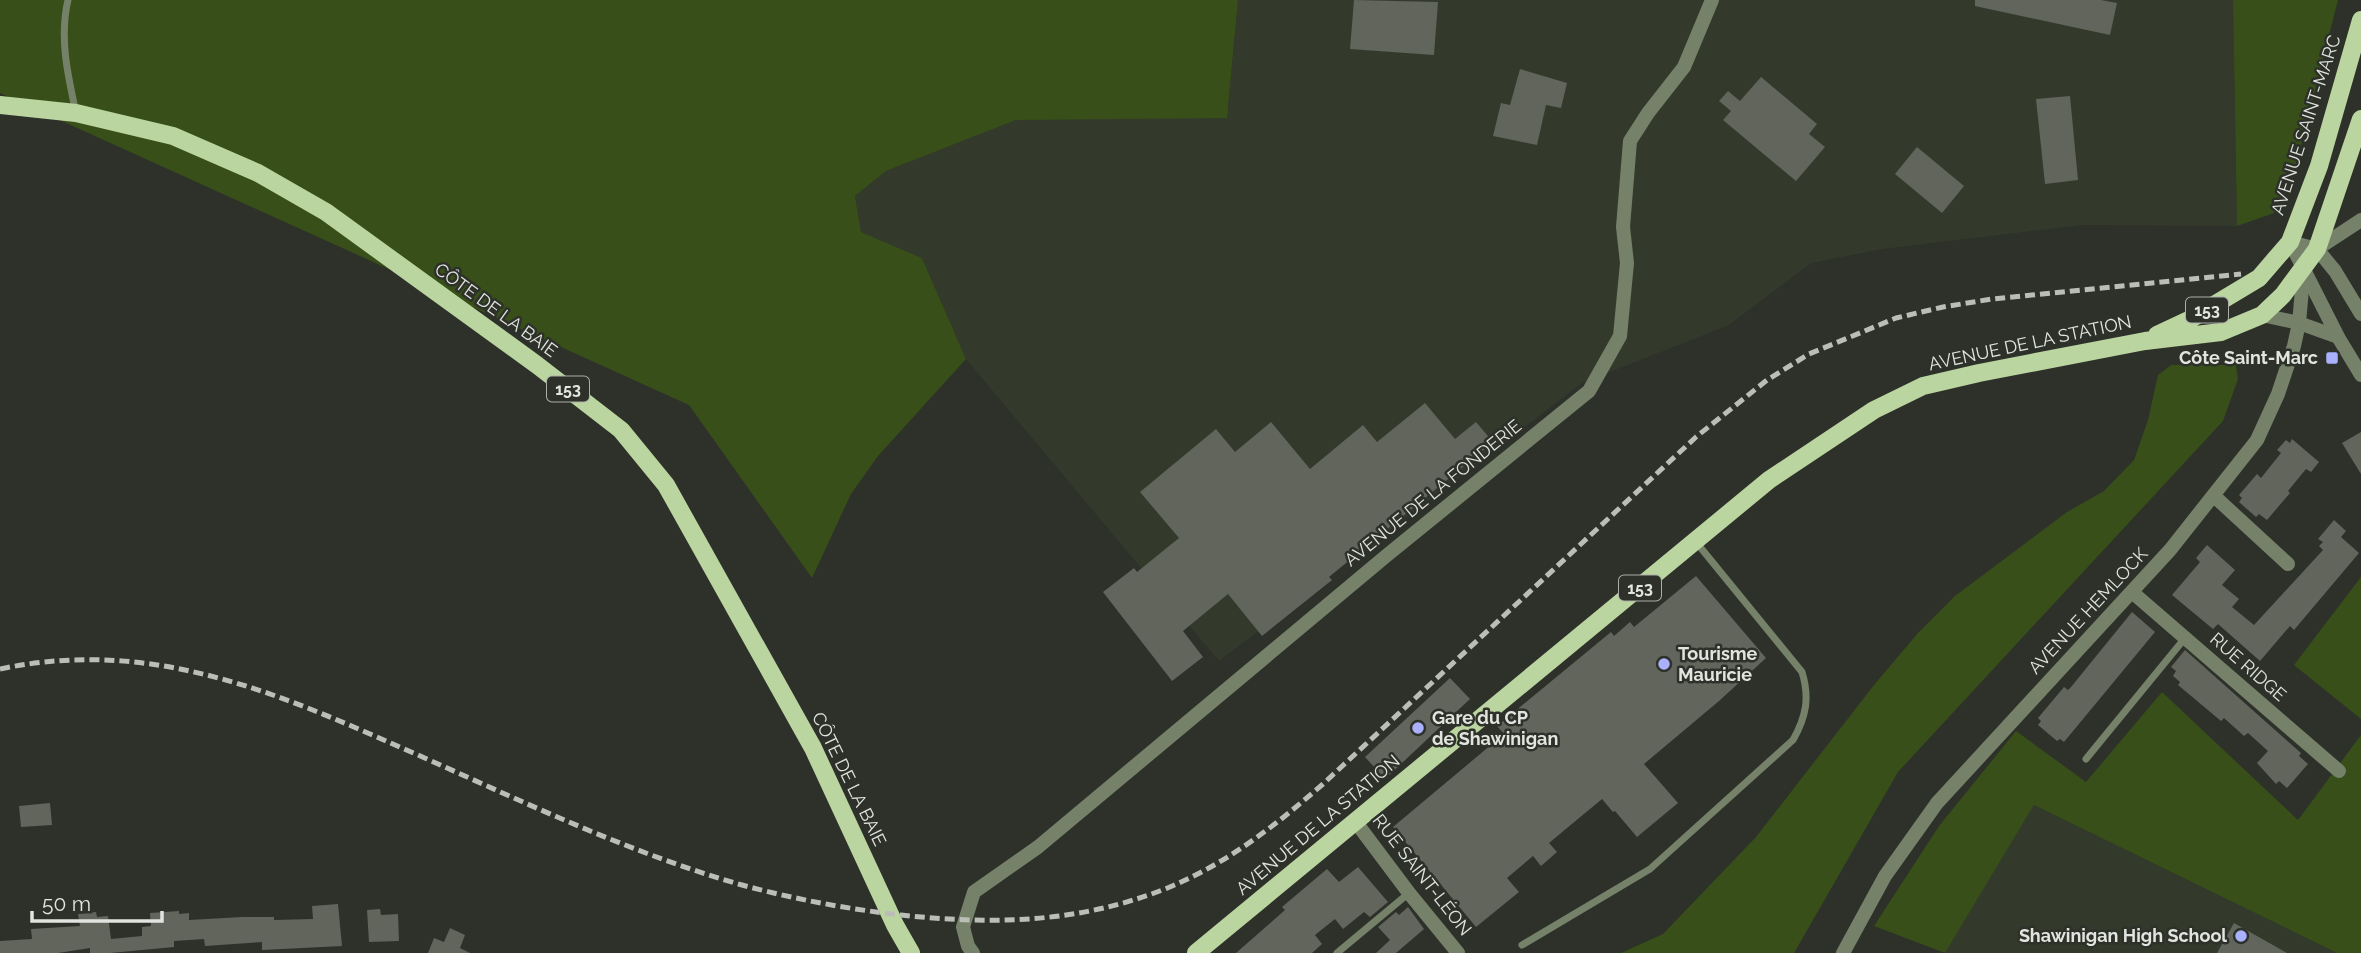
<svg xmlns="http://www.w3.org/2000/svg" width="2361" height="953" font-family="Raleway,sans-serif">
	<rect width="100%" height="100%" fill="#2d312a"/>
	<path fill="#333a2c" d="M1238,0H2233L2237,226L2082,225L1882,249L1811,263L1729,325L1582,383L1219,661L966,359L922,258L861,232L855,196L886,171L1016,120L1228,109Z
		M2034,805L2337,953H1945Z"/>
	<path fill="#384f19" d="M0,0H1238L1227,118L1016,120L886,171L855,196L861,232L922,258L966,359L878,456L851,494L812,578L689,405L0,93Z
		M2233,0H2338L2292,181L2274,213L2237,226Z
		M2171,365H2236L2238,379L2223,421L1898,772L1794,953H1621L1663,934L1756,837L1874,685L1918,633L1955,596L2067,512L2104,491L2134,460L2148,420L2158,375Z
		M2361,577V719L2294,665Z
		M2162,692L2298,820L2361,735V953H2337L2034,805L1945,953L1874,926L1939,826L2016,731L2086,782Z"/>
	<path fill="#61655c" d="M1354,0L1438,2L1434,55L1350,49Z
		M1975,0H2101L2117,3L2110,35L1975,6Z
		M1520,69L1567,83L1561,108L1546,105L1537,145L1493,136L1501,103L1510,105Z
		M1761,77L1817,124L1809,134L1825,147L1796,181L1723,120L1731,111L1719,101L1728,91L1740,101Z
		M2070,96L2078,180L2045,184L2036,99Z
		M1917,147L1964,186L1942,213L1895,174Z
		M1425,403L1455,439L1476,422L1493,442L1329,577L1332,580L1262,636L1228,594L1183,631L1203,657L1172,681L1103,592L1134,568L1137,572L1179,538L1140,492L1216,429L1235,452L1271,422L1310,469L1363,425L1377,442Z
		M2361,432V474L2342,443Z
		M2292,439L2319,462L2311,472L2306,469L2288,491L2290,493L2267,520L2259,514L2256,517L2239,502L2242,498L2239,495L2257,474L2261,478L2281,453L2277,450L2286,440L2290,443Z
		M2334,520L2346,531L2341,537L2359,553L2294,630L2290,626L2260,661L2218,624L2213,629L2172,595L2200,562L2196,558L2207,545L2235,570L2222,585L2239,599L2232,607L2254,625L2323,550L2319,546L2323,542L2318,539Z
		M1696,576L1766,658L1719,701L1644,764L1678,803L1637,837L1615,811L1613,812L1602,799L1549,843L1557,852L1541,866L1533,856L1507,878L1519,892L1476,927L1393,827L1504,734L1497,726L1611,632L1614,636L1630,622L1634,627Z
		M2132,612L2155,632L2064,742L2060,739L2057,741L2038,725L2041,721L2038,718L2064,687L2068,690L2071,687Z
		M2185,650L2301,753L2299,756L2308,764L2287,788L2279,781L2276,784L2257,763L2268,751L2248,733L2244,736L2224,718L2221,721L2178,685L2180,682L2173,676L2176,671L2171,667Z
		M1450,678L1470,699L1385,779L1365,757Z
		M50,803L52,825L21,827L19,806Z
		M1358,867L1388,902L1370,917L1364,912L1343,929L1335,919L1315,935L1322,944L1312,953H1236L1285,910L1282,907L1327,869L1339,882Z
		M338,904L342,946L262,950V942L205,946L204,939L174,941V947L110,953H90V948L58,953H0V941L32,939L31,929L80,926L78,914L96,912L97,917L108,916L111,939L142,936V927L151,926L150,913L179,911V914L189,913V920L242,917H274V920L313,919L312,906Z
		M1408,907L1424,929L1396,953H1376L1390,940L1378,927L1396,912L1399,915Z
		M380,909L381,915L398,914L399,941L369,942L367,910Z
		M2234,923L2287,953H2217Z
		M450,928L465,935L460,948L470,953H428L434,938L444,942Z"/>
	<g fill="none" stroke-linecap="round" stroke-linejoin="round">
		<path stroke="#758269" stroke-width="7" d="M68,0C59,38 68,76 76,113
			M2086,759L2185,638
			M1522,945L1650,869L1793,740C1806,717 1810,698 1802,672L1696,542
			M1337,953L1409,893"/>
		<path stroke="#758269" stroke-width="14" d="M2290,242L2317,249L2361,220
			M2262,315L2299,323L2338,337
			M2214,496L2288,564
			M2132,592L2339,771
			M1355,821L1409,893L1458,953
			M973,953L968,946L963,927L974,892L1038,847L1386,556L1589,391L1620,336L1627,263L1623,227L1630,141L1648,113L1684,67L1712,0
			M1843,953L1885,876L1937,803L2170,550L2257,440L2278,394L2294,346L2299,323L2304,267"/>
		<path stroke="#758269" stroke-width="14" d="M2290,242L2338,337L2361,375
			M2317,249L2335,271L2361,314"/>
		<path stroke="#bbd5a0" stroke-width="18" d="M0,105L76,113L173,136L258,173L326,212L537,365L621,430L666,485L813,748L895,925L911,953
			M2157,335L2189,320L2259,278L2290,242L2319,166L2361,20
			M1196,953L1769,480L1874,410L1923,386L1979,373L2145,341L2221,332L2262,315L2283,295L2317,249L2361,119"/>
		<path stroke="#babeb7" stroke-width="5" stroke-dasharray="10 5" stroke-linecap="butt" d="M0,669C158,636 286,697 427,759C530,805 633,854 742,885C794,899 847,909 901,915C993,925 1078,923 1165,889C1225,865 1275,826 1323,784L1696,437L1767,380L1809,354L1896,318L1943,307L1992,299L2241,274"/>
	</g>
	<g fill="#a9b0fc" stroke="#2d312a" stroke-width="2.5">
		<rect x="2325" y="351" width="14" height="14" rx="3.5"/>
		<circle cx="1664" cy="664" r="7"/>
		<circle cx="1418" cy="728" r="7"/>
		<circle cx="2241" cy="936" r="7"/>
	</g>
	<g text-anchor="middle" stroke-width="5" stroke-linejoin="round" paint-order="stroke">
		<g fill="#2d312a" stroke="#acafa9" stroke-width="2">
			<rect x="2186" y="297.5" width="42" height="25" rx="5"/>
			<rect x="547" y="376.5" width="42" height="25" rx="5"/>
			<rect x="1619" y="575.5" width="42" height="25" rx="5"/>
		</g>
		<g font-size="16" font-weight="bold" fill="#e2e5df">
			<text x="2207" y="316">153</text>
			<text x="568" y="395">153</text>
			<text x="1640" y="594">153</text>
		</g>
		<g font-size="18" fill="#e2e5df" stroke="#2d312a">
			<text transform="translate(2306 125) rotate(-72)" y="6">AVENUE SAINT-MARC</text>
			<text transform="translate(496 310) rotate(36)" y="6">CÔTE DE LA BAIE</text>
			<text transform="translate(2030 343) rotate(-12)" y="6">AVENUE DE LA STATION</text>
			<text transform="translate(1433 493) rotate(-39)" y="6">AVENUE DE LA FONDERIE</text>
			<text transform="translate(2088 611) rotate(-47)" y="6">AVENUE HEMLOCK</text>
			<text transform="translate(2248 667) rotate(41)" y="6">RUE RIDGE</text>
			<text transform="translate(849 779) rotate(64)" y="6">CÔTE DE LA BAIE</text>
			<text transform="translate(1318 825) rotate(-40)" y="6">AVENUE DE LA STATION</text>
			<text transform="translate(1422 875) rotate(52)" y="6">RUE SAINT-LÉON</text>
		</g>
		<g font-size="18" font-weight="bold" fill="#e2e5df" stroke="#2d312a" text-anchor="end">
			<text x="2318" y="364">Côte Saint-Marc</text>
			<text x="1678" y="660" text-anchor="start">Tourisme<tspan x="1678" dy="21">Mauricie</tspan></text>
			<text x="1432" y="724" text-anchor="start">Gare du CP<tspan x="1432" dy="21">de Shawinigan</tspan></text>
			<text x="2227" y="942">Shawinigan High School</text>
		</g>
	</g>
	<path d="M32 911v10h130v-10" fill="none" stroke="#e2e5df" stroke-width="3.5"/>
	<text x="42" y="911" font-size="21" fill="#e2e5df" stroke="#2d312a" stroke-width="5" paint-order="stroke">50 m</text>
</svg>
